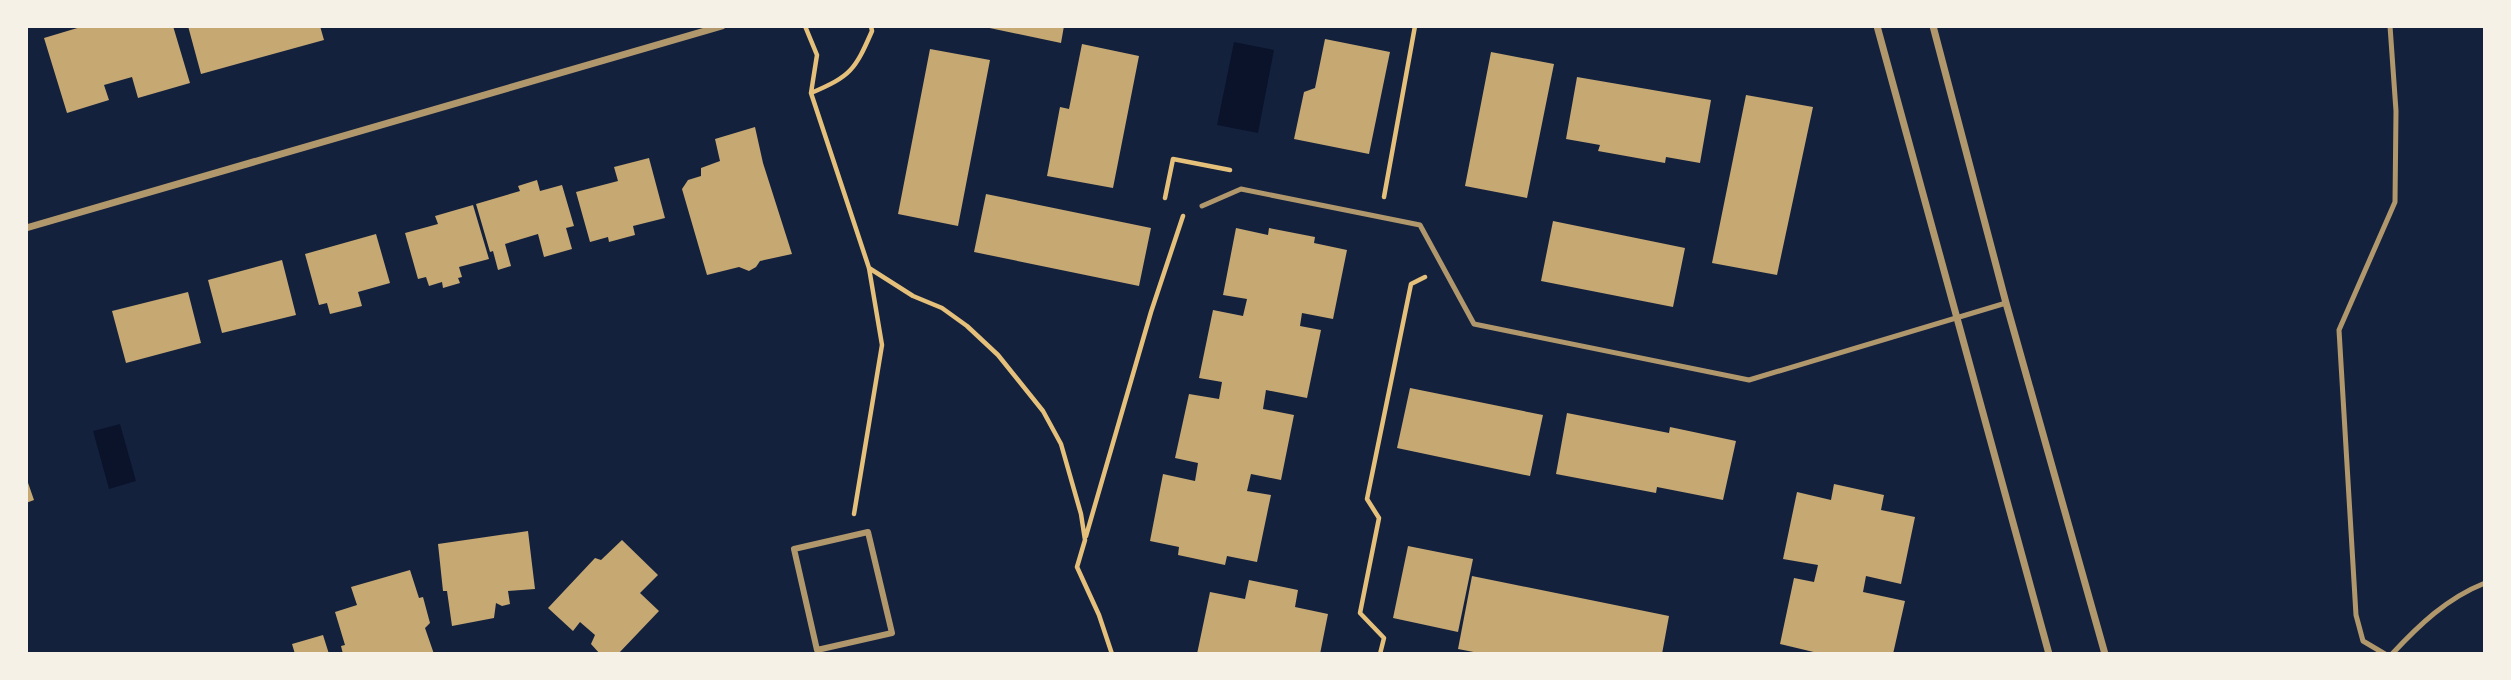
<svg xmlns="http://www.w3.org/2000/svg" width="2511" height="680" font-family="'Alegreya Sans',sans-serif">
	<rect width="100%" height="100%" fill="#14213d"/>
	<path fill="#0b132b" d="M1234,42L1274,50L1258,133L1217,125Z
		M120,424L136,481L109,489L93,431Z"/>
	<path fill="#c6a872" d="M84,26H173L190,83L138,98L132,77L104,85L109,100L67,113L44,38Z
		M188,26H320L324,40L201,74Z
		M980,26H1064L1061,43Z
		M1325,39L1390,52L1369,154L1294,139L1304,92L1315,88Z
		M1082,44L1139,56L1113,188L1047,176L1060,107L1069,109Z
		M930,49L990,60L958,226L898,214Z
		M1491,52L1554,64L1527,198L1465,186Z
		M1577,77L1711,100L1700,163L1666,157L1665,163L1598,151L1600,145L1566,139Z
		M1746,95L1813,107L1777,275L1712,263Z
		M755,127L763,163L792,254L760,261L756,267L749,271L739,267L707,275L682,189L688,180L701,176V168L720,161L715,139Z
		M649,158L665,218L633,226L635,235L609,242L608,237L590,242L576,192L618,181L614,167Z
		M537,180L540,191L562,185L574,226L566,228L572,249L544,257L538,234L505,244L511,266L498,270L493,251L490,252L476,204L520,191L518,186Z
		M986,194L1151,228L1139,286L974,252Z
		M473,205L489,259L459,267L462,277L458,278L460,283L443,288L442,282L429,286L426,277L418,279L405,233L438,224L435,216Z
		M1553,221L1685,248L1673,307L1541,281Z
		M1236,228L1268,235L1269,228L1315,237L1314,243L1347,250L1333,319L1302,313L1300,326L1321,330L1307,398L1266,390L1263,409L1294,415L1281,480L1251,474L1247,491L1271,495L1257,562L1227,556L1225,565L1178,555L1179,547L1150,541L1163,474L1195,481L1198,463L1175,458L1189,394L1219,399L1222,382L1199,378L1213,310L1243,316L1247,299L1223,295Z
		M376,234L390,283L358,292L362,306L330,314L327,303L319,305L305,254Z
		M282,260L296,315L222,333L208,280Z
		M188,292L201,343L126,363L112,311Z
		M1410,388L1543,415L1530,476L1397,448Z
		M1567,413L1669,433L1670,427L1736,441L1723,500L1657,487L1656,493L1556,474Z
		M26,477L34,500L26,503Z
		M1834,484L1884,495L1881,510L1915,517L1901,584L1866,576L1863,592L1905,601L1893,654H1822L1780,644L1794,578L1814,582L1818,565L1783,559L1797,492L1831,500Z
		M528,531L535,589L508,591L510,604L502,606L496,603L494,618L452,626L447,591H443L438,544Z
		M622,540L658,575L640,593L659,611L618,654H600L591,644L595,635L580,622L573,631L548,608L595,558L601,560Z
		M1408,546L1473,559L1458,632L1393,618Z
		M410,570L419,598L423,597L430,623L425,628L434,654H343L341,646L345,645L335,612L357,605L351,587Z
		M1472,576L1669,616L1662,654H1484L1458,649Z
		M1249,580L1298,590L1295,607L1328,614L1320,654H1197L1210,592L1245,599Z
		M323,635L329,654H295L292,644Z"/>
	<g fill="none" stroke-linecap="round" stroke-linejoin="round">
		<path stroke="#e5c07b" stroke-width="4.5" d="M805,26L817,55L811,93C851,76 855,70 872,31L871,26
			M811,93L869,268L882,345L854,514
			M1384,197L1415,26
			M1165,198L1173,159L1230,170
			M869,268L913,296L942,308L967,326L998,355L1043,411L1061,444L1081,514L1085,540L1077,567L1099,615L1112,654
			M1086,536L1151,312L1183,216
			M1380,654L1384,638L1360,613L1379,518L1367,499L1411,284L1425,277"/>
		<path stroke="#b1986c" stroke-width="5" d="M1202,206L1241,189L1420,225L1474,324L1749,380L2006,303
			M2385,654L2363,641L2356,615L2339,330L2395,202L2396,111L2390,26
			M2392,654C2419,625 2447,598 2485,583"/>
		<path stroke="#b1986c" stroke-width="6" d="M868,532L892,633L817,650L794,549Z"/>
		<path stroke="#b1986c" stroke-width="7" d="M1877,26L2049,654
			M1933,26L2006,303L2105,654
			M26,228L722,26"/>
	</g>
	<rect width="2511" height="680" fill="none" stroke="#f6f1e7" stroke-width="56"/>
</svg>
